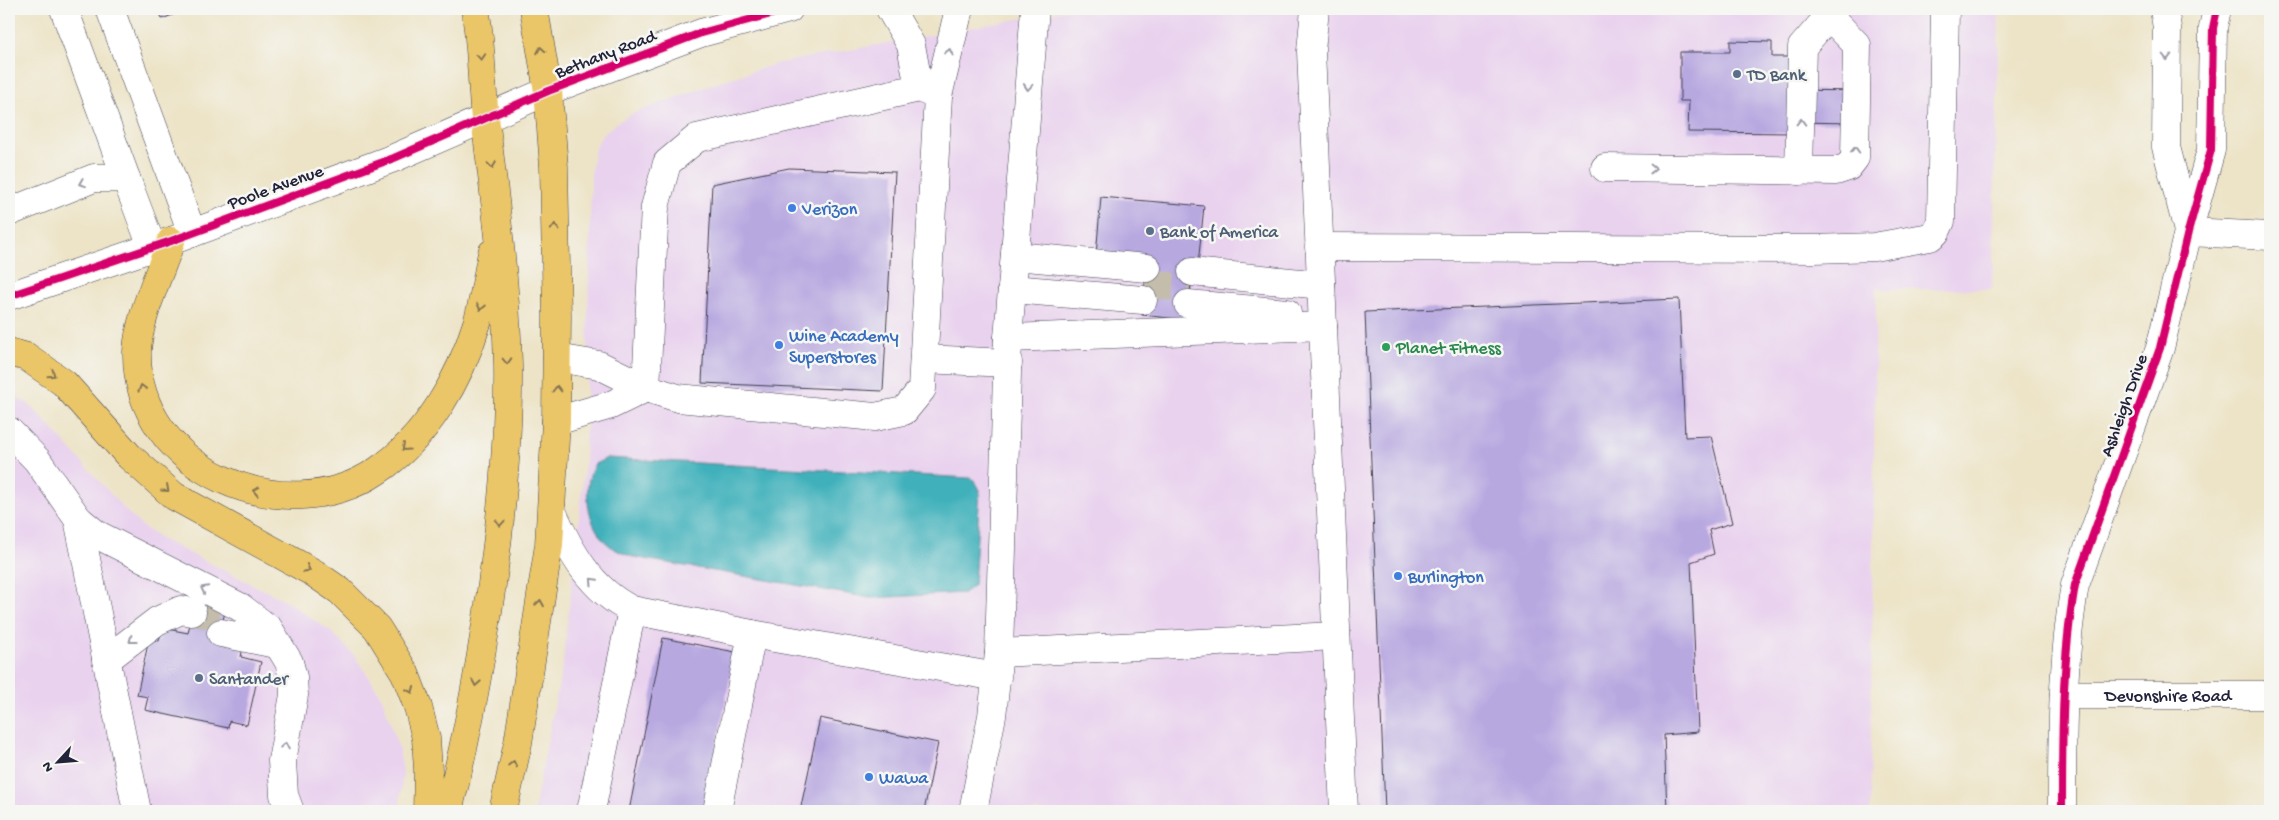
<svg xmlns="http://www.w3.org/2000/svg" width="2279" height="820" font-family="'Gochi Hand',sans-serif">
	<rect width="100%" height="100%" fill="#f6f6f2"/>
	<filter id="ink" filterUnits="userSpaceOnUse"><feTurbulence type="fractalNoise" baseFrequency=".02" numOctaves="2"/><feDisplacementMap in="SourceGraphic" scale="10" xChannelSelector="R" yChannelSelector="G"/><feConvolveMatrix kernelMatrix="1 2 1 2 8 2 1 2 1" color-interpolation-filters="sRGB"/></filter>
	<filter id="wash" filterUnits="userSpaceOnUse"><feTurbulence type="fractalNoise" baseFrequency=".0096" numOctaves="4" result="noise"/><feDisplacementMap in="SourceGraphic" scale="20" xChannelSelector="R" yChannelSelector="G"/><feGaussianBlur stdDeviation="1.12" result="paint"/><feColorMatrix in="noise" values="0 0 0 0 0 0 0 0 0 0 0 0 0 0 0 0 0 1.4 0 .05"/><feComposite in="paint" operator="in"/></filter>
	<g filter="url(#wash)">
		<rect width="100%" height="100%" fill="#ede4c8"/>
		<path fill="#e9d2ee" d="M1072,9H1999L1992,289H1876L1870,811H534L563,662L585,463L591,173L594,151L601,136L616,123L634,113L725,80L779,63Z
			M9,394L27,403L47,423L127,512L143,527L161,539L282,599L329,630L353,654L371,680L383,700L399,749L403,772L399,811H9Z"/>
		<path fill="#41b1bb" stroke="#326a7b" d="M607,458L970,478L975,481L980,490L974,585L964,593L871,598L633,557C625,554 616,551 609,545C587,528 581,486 595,464Z"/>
		<g id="blocks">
			<path fill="#b8a8e0" d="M159,9H188L162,19Z
				M1730,41L1772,42V57H1794V90L1856,91L1855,123L1793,122V133L1688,132L1689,101H1680V52H1730Z
				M789,168L895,172L883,391L702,383L712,184Z
				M1101,197L1204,206L1198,265H1193L1187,320L1142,315L1147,261L1096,256Z
				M1679,299L1685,437L1711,436L1732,523L1709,530L1714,554L1691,562L1698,732L1664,735L1667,811H1385L1365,312Z
				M194,604L225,611L219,641L243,646L241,657L261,662L247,725L229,721L228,728L145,710L148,697L137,695L149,639L159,641L162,628L188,633Z
				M663,638L735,652L704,811H629Z
				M820,718L938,743L924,811H800Z"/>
		</g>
	</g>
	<g filter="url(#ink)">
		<use href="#blocks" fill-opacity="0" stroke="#403f50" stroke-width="1"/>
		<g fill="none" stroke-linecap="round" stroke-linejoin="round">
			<path stroke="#c4bdac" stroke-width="28" stroke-dasharray="28 14" stroke-linecap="butt" d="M1145,284L1190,288
				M192,612L224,617"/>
			<defs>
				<g id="minor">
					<path d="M64,9L126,178"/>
					<path d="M110,9L192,233"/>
					<path d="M890,9L911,45L919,88"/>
					<path d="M1315,9L1311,51L1344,811"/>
					<path d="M2164,9L2167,28L2166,147L2188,231"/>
					<path d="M938,96L959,9"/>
					<path d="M1605,168L1836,171L1848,167L1855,158L1857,45L1829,16"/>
					<path d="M1799,171L1802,47L1829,16"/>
					<path d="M9,212L94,178H126L152,247"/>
					<path d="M2188,232L2270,236"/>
					<path d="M1319,247L1814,249L1874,247L1930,237L1936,232L1941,221L1945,9"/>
					<path d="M1015,256L1147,268"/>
					<path d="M1192,272L1321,285"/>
					<path d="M1012,289L1143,300"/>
					<path d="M9,296L171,241L394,158L548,91L701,33L789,9"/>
					<path d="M1188,304L1287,313"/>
					<path d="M1008,338L1323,326"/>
					<path d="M557,358L599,365L646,388L678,398L875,417L904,411L922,389L938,96L919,88L697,138L667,163L655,207L646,388"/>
					<path d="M924,359L1008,363"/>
					<path d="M556,421L611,405L646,388"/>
					<path d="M9,431L37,460L78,519L96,534L240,607L269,629L289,662L293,677L294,695L282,761L284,795L290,811"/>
					<path d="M552,511C570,552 591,590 632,610L752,634L997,677"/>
					<path d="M78,519L137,811"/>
					<path d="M221,633L271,643"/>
					<path d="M999,653L1336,636"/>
					<path d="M106,660L157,621L181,610L192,612"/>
					<path id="s1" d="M2064,695H2270"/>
					<path d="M591,811L632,610"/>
					<path d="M717,811L752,634"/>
					<path d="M973,811L992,716L999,653L1008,338L1035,9"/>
					<path d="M2062,811C2062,736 2062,659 2075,585L2160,348L2188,232L2211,150L2213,28L2217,9"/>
				</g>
				<path id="highway" d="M171,241C160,273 138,319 137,352C135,470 285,533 377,471C427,438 460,379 477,323C484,301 487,276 492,253
					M9,352L27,357L64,383L129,456L174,496L314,573L340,591L377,628L405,673L418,707L426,738L428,770L427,811
					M448,811C468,736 481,661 492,584C502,511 509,438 508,365C506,282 495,200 485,118C481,82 482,45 475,9
					M503,811L518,743L549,545L556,421L557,316L554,167L548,91L534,9"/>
			</defs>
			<use href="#minor" stroke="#403f50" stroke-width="29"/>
			<use href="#highway" stroke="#403f50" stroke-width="29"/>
			<use href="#minor" stroke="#fff" stroke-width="28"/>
			<use href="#highway" stroke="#eac669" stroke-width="28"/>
			<defs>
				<path id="cycleway" d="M9,296L171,241L394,158L548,91L701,33L789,9
					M2062,811C2062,736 2062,659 2075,585L2160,348L2188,232L2211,150L2213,28L2217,9"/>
			</defs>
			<use href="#cycleway" stroke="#f6f6f2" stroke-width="11"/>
			<use href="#cycleway" stroke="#d6006c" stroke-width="8"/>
		</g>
		<defs><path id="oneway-chevron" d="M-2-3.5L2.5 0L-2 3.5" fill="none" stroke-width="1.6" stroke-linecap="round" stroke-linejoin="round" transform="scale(1.25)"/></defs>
		<g stroke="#867452">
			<use href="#oneway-chevron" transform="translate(541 50) rotate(-100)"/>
			<use href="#oneway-chevron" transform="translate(481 57) rotate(86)"/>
			<use href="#oneway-chevron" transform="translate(492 165) rotate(82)"/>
			<use href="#oneway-chevron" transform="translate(555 227) rotate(-91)"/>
			<use href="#oneway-chevron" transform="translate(481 307) rotate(102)"/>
			<use href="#oneway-chevron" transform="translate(507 361) rotate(88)"/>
			<use href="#oneway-chevron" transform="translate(52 374) rotate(34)"/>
			<use href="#oneway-chevron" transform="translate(142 388) rotate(-106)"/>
			<use href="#oneway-chevron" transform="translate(557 389) rotate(-90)"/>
			<use href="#oneway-chevron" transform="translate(405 448) rotate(138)"/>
			<use href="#oneway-chevron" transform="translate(166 489) rotate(42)"/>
			<use href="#oneway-chevron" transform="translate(256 491) rotate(-169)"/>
			<use href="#oneway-chevron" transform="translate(500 523) rotate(95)"/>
			<use href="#oneway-chevron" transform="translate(307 569) rotate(28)"/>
			<use href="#oneway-chevron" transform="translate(540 603) rotate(-81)"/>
			<use href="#oneway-chevron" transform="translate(476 683) rotate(100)"/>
			<use href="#oneway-chevron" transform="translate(411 690) rotate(68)"/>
			<use href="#oneway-chevron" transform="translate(513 764) rotate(-78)"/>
		</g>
		<g stroke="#9c9ca7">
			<use href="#oneway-chevron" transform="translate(949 52) rotate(-77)"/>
			<use href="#oneway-chevron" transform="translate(2167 57) rotate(90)"/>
			<use href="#oneway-chevron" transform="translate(1028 87) rotate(95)"/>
			<use href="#oneway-chevron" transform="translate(1801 122) rotate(-89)"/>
			<use href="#oneway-chevron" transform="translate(1855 150) rotate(-88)"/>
			<use href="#oneway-chevron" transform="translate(1653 169) rotate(1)"/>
			<use href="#oneway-chevron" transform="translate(82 183) rotate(158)"/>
			<use href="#oneway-chevron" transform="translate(593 581) rotate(-133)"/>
			<use href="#oneway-chevron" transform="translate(204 589) rotate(-153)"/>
			<use href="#oneway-chevron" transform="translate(132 640) rotate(143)"/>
			<use href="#oneway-chevron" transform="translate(285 746) rotate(-79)"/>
		</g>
	</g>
	<g fill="#5c6f8a" stroke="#f6f6f2" stroke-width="2">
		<circle cx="1737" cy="74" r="5"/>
		<circle cx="1150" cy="231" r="5"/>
		<circle cx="199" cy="678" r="5"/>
	</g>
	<g fill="#3f7fe0" stroke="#f6f6f2" stroke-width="2">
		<circle cx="792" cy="208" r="5"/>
		<circle cx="779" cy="345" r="5"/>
		<circle cx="1398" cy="576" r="5"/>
		<circle cx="869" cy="777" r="5"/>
	</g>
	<circle fill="#2e9e5b" stroke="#f6f6f2" stroke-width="2" cx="1386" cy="347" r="5"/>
	<g text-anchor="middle" stroke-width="5" stroke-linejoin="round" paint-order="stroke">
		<g font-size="18" fill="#22223b" stroke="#f6f6f2">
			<text transform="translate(605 53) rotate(-21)" y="6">Bethany Road</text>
			<text transform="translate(275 186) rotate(-20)" y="6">Poole Avenue</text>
			<text transform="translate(2123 405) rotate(-70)" y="6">Ashleigh Drive</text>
			<text dy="6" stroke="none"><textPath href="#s1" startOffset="104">Devonshire Road</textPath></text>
		</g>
		<g font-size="18" fill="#4e5e75" stroke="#f6f6f2" text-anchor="start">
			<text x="1747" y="80">TD Bank</text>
			<text x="1160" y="237">Bank of America</text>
			<text x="209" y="684">Santander</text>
		</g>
		<g font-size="18" fill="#366cbe" stroke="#f6f6f2" text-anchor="start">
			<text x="802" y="214">Verizon</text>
			<text x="789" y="341">Wine Academy<tspan x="789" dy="21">Superstores</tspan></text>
			<text x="1408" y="582">Burlington</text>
			<text x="879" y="783">Wawa</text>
		</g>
		<g font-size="18" fill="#27864d" stroke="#f6f6f2" text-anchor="start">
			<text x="1396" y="353">Planet Fitness</text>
		</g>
	</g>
	<rect width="2279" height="820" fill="none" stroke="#f6f6f2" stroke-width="30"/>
	<g transform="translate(58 762) rotate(244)" stroke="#f6f6f2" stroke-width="4" paint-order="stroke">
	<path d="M0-4L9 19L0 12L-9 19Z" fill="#22223b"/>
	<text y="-8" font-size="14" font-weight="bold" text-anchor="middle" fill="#22223b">N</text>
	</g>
</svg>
